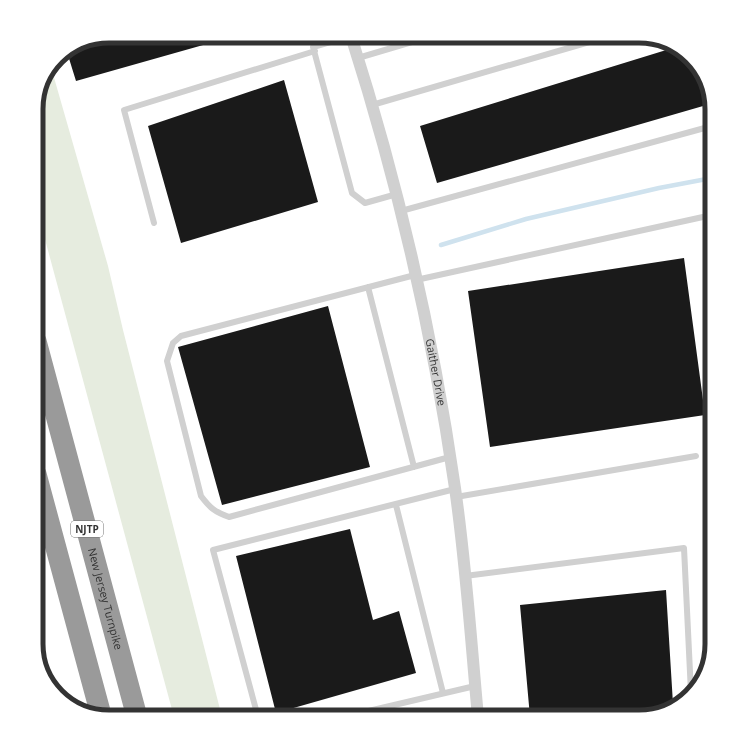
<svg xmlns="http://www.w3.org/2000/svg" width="748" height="753" font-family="'Open Sans',sans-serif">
	<rect width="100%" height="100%" fill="#fff"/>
	<path fill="#e6ecdf" d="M51,67L108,266L123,330L222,717H174L36,206V104L43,77Z
		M36,624L55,693L36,644Z"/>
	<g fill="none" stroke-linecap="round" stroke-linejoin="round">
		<path stroke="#cfe2ee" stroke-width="4.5" d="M441,245L526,219L659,188L712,178"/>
	</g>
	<path fill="#1a1a1a" d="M109,36H235L76,81L67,52Z
		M676,47L694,61L710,104L437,183L420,126Z
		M284,80L318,202L181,243L148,126Z
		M684,258L705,415L490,447L468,291Z
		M328,306L370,467L222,505L178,347Z
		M350,529L373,620L399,611L416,673L276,713L236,556Z
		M666,590L673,704L639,717H530L520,605Z"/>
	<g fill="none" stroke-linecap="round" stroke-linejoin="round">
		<path stroke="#d0d0d0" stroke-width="6" d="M351,36L313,47L352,193L365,203L397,194
			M358,58L432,36
			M372,105L610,36
			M401,211L712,126
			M154,223L124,110L315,51
			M415,275L181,336L173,343L167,361L201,496C210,508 215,512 229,517L450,457
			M416,280L712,215
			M368,287L414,467
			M456,497L696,456
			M396,505L443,693
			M465,576L684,548L691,693
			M258,717L213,550L455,489
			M343,717L475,686"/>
		<path stroke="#d0d0d0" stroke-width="12" id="s1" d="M351,36C398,183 433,335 455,488C466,564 471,641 478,717"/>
		<g stroke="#9a9a9a" stroke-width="21">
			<path id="s2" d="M36,341L137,717"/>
			<path d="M36,474L101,715"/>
		</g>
	</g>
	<g text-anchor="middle" stroke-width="4" stroke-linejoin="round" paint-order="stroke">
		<rect fill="#fff" stroke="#707070" stroke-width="1" x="71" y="521" width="32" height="16" rx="3"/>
		<g font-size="10" font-weight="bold" fill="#333">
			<text x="87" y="533">NJTP</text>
		</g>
		<g font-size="11" fill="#333" stroke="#fff">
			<text dy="4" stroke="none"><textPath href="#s1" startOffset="347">Gaither Drive</textPath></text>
			<text dy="4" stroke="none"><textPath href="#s2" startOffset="267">New Jersey Turnpike</textPath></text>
		</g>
	</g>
	<path d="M0 0H748V753H0ZM109 43H639A66 66 0 0 1 705 109V644A66 66 0 0 1 639 710H109A66 66 0 0 1 43 644V109A66 66 0 0 1 109 43Z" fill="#fff" fill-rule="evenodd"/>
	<path fill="none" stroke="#333" stroke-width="5" d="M109 43H639A66 66 0 0 1 705 109V644A66 66 0 0 1 639 710H109A66 66 0 0 1 43 644V109A66 66 0 0 1 109 43Z"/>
</svg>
